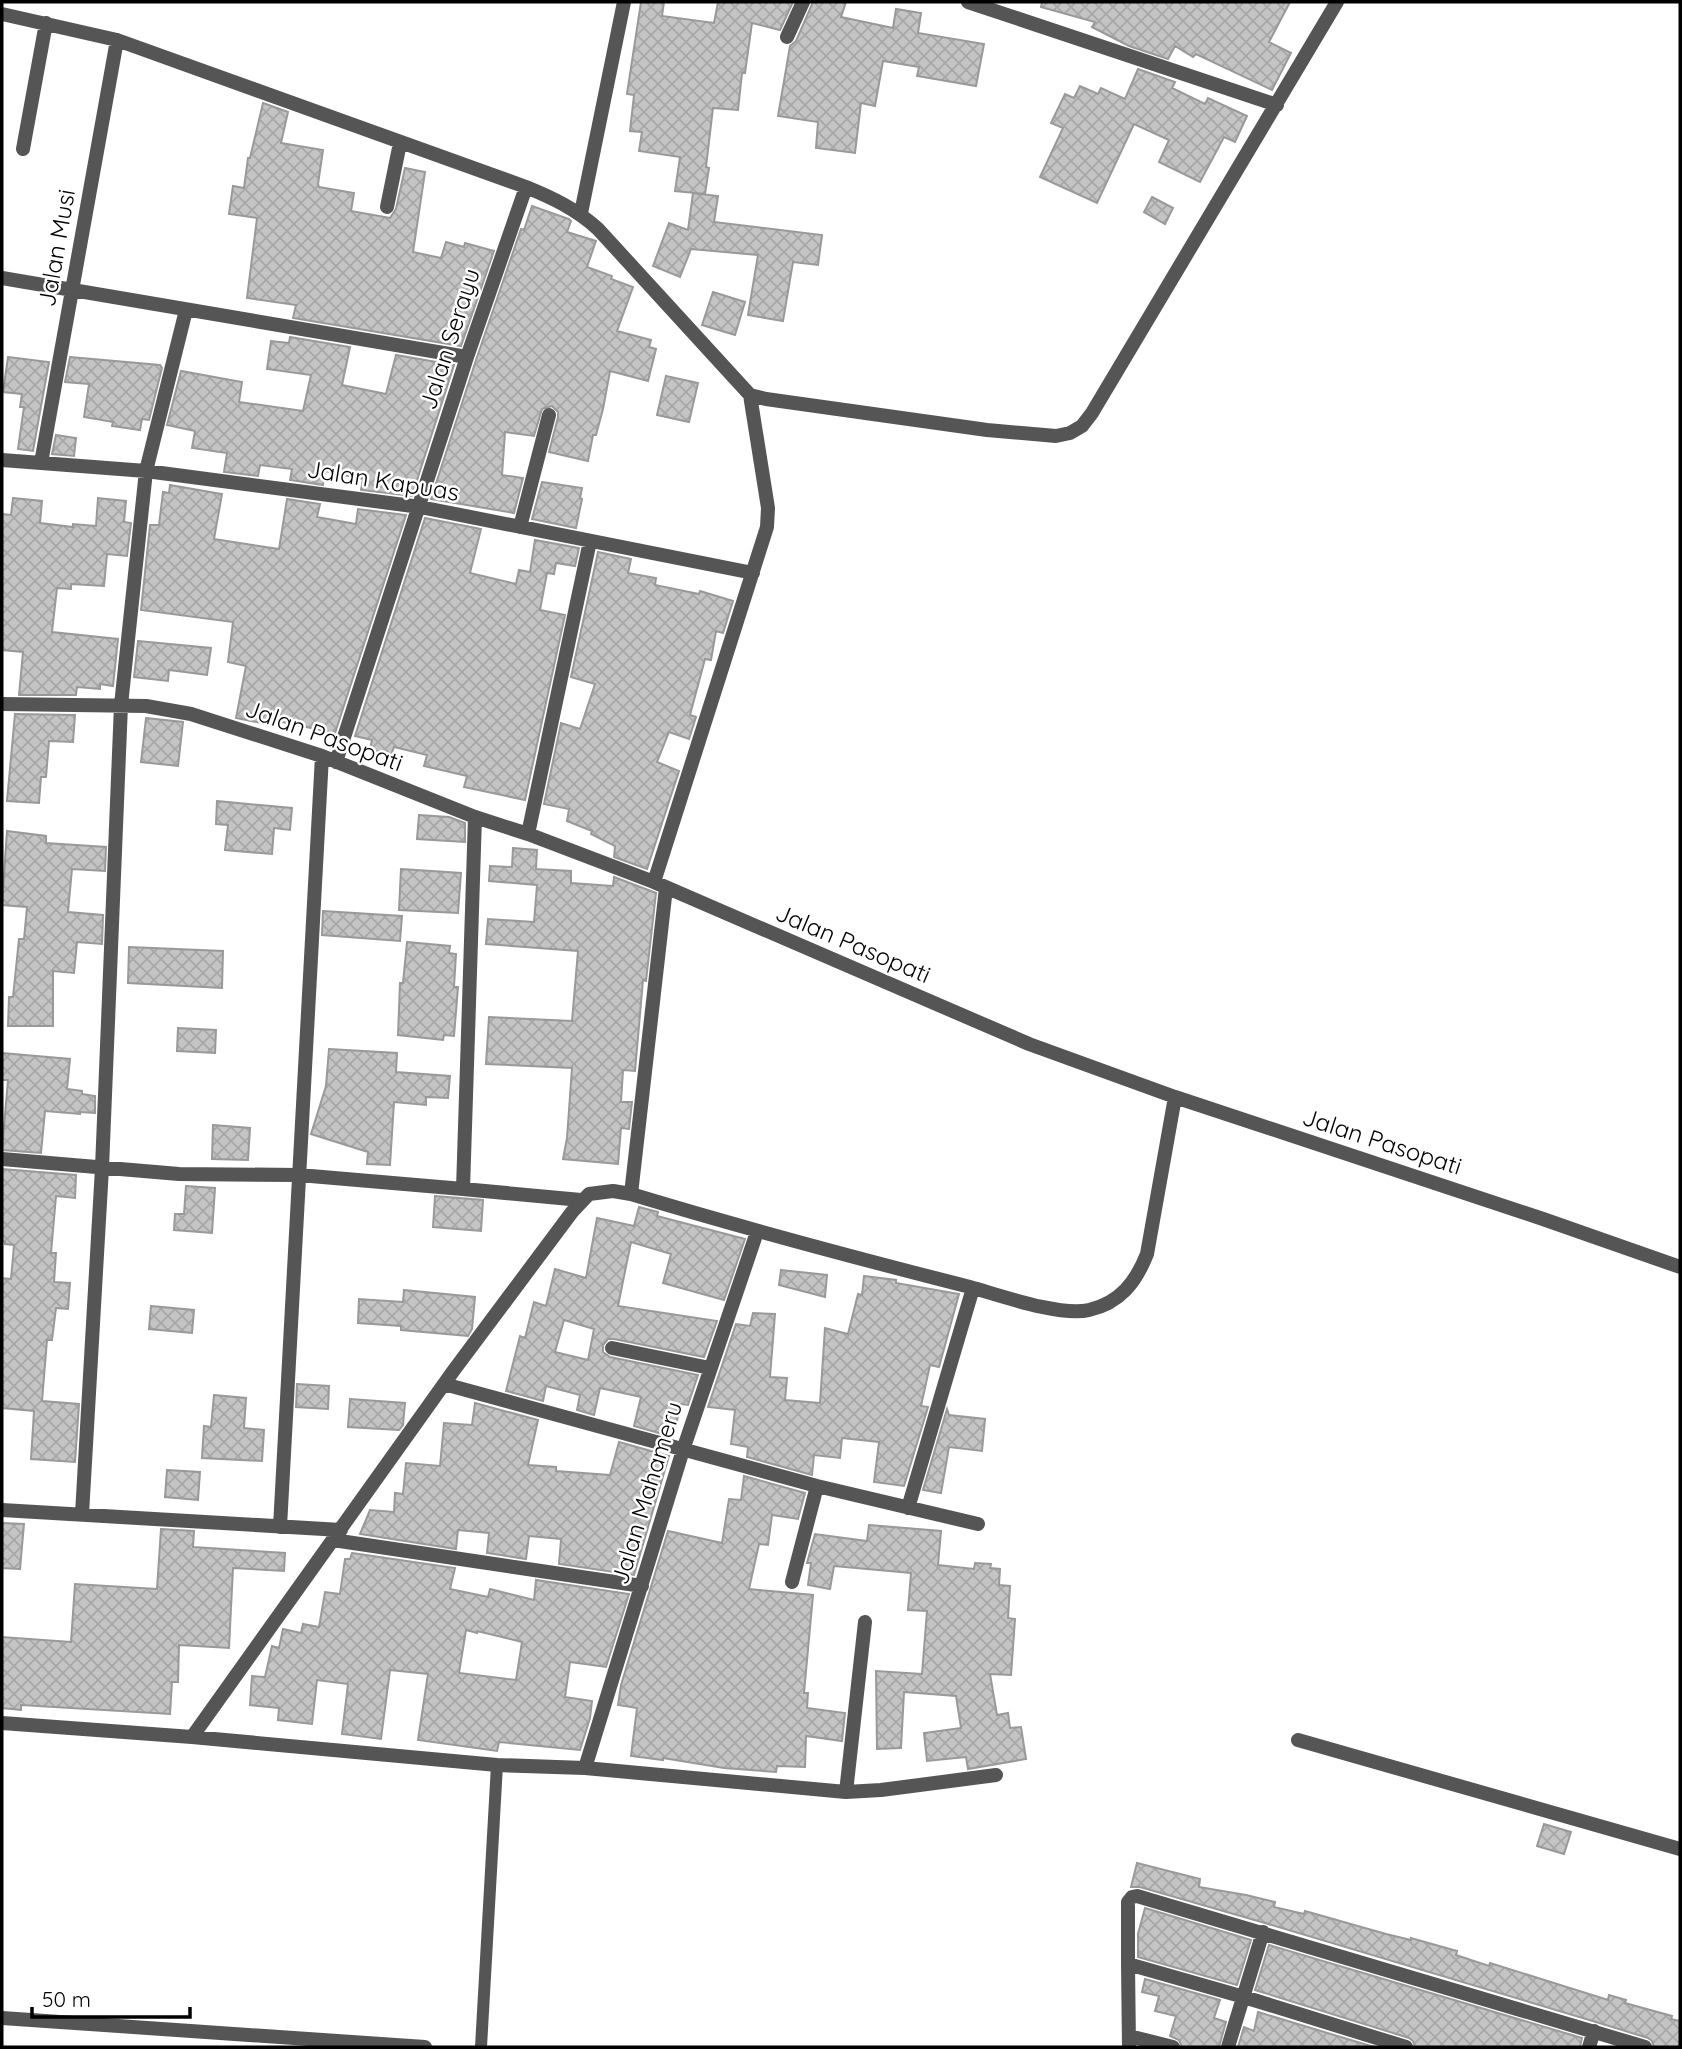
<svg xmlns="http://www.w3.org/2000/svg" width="1682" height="2049" font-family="Quicksand,sans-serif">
	<defs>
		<pattern id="building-cross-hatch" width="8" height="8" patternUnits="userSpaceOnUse" patternTransform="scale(1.75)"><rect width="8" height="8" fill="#c4c4c4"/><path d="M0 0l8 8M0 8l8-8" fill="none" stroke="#a7a7a7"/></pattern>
	</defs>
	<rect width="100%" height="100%" fill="#fff"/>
	<path fill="url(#building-cross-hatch)" stroke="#999" stroke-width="2" fill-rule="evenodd" d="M641,2H664L662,16L714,23L718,2H793L780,30L752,23L745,73H742L738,110L713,108L706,167L709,168L705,194L675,191L680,157L639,151L642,132L630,131L634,95L627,94Z
		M813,2H846L841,17L893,28L896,9L921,13L918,33L984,44L976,86L917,76L919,67L883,61L875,106L861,103L855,153L816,148L818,122L778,116L790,46L796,41Z
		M1042,2H1290L1269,42L1291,53L1272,90L1196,54L1193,57L1175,46L1168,59L1129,46L1092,27L1095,22L1041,7Z
		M1138,69L1175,82L1172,88L1205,104L1208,98L1247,116L1235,142L1224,137L1200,182L1159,162L1169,140L1134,124L1097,203L1040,177L1063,128L1051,123L1065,94L1074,98L1080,86L1098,94L1101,88L1125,99Z
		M263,103L288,112L281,143L323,150L318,184L319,187L354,193L351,211L390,218L396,209L405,168L425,172L413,252L441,258L446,242L464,247L465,243L494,251L461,346L293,318L296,305L247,298L257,218L229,214L233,186L244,188L248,158H250Z
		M693,193L718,196L714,222L822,235L818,265L793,262L783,321L748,315L758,255L691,249L680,277L653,266L669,223L688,230Z
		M1152,197L1173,208L1165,224L1144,212Z
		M532,206L569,219L571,221L567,232L596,241L587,267L612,276L611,279L633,287L617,331L651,340L649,347L656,349L648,381L610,371L603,409L596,435H593L588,461L549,452L558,417V412L552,406L542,409L534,436L505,432L502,475L523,478L514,513L431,499L476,360L521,229L524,230Z
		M713,292L745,302L735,335L702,325Z
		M290,337L350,347L342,385L386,394L396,355L454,365L412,496L361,490L363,479L325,471L323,485L290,480L292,469L260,465L258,476L224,472L227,453L192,448L195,431L167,425L181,371L242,382L239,402L303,411L311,375L267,369L271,341L289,343Z
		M8,357L49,362L33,451L18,449L24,407H20L22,394L3,392Z
		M70,357L160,365L162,368L149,420L142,419L140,430L112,426L113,422L84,417L89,384L65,382Z
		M666,376L698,383L689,422L657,415Z
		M56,435L76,438L74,456L52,454Z
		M542,482L582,488L580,498L582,499L576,528L532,519Z
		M170,485L222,494L214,539L279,549L287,499L320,504L317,517L356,524L358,509L406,515L335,733L268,719L267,724L236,718L246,666L228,662L233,622L141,610L150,525H159L163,492L169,493Z
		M13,498L42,501L40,523L73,527V524L96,526L98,498L126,501L124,522L131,523L127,556L107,554L104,586L71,584V589L57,588L52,632L118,639L113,686L100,684V689L77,687L76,695H19L23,652L2,650V514L11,515Z
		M425,518L481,529L470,573L516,584L519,570L530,572L535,540L579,548L575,566L556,563L554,574L547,573L540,610L565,615L525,800L464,787L467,776L424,766L427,755L394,747L391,755L370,749L372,740L355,736Z
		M598,552L631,559L628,573L656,578L655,585L699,594L700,591L733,601L723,633L716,631L711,660L705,659L690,715L696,717L689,739L669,732L657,762L679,771L647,869L614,857L615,846L591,834L592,831L567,821L569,809L544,804L561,723L580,729L595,684L571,677Z
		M138,641L211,648L207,675L169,670L168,681L134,677Z
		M15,714L75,715L73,742L49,741L46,777H41L39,803L7,801Z
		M146,718L183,722L178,766L141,762Z
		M217,801L292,808L290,830L274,828L272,854L225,850L228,825L216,824Z
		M419,815L449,817L465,823V842L417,839Z
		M7,831L46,836V843L106,847L105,871L72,869L68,912L103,915L102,944L77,942L74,973L53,971V1026H8L9,997H13L19,939H24L27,907L2,905Z
		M513,848L537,850L536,869L571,871V883L613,886L614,877L656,893L646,981L643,980L635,1071L623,1070L621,1102H632L629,1129L621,1128L618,1164L563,1159L567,1138L572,1068L486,1064L489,1017L572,1021L578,951L486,944L488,919L534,922L537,885L489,881L490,866L512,867Z
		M401,869L461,873L458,913L399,910Z
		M323,911L402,916L400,941L322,935Z
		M407,942L450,946L449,953L456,954L454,987H458L454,1036L444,1035L443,1040L398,1035L400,983H403Z
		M129,947L223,951L222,988L128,983Z
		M178,1028L216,1030L215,1053L177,1051Z
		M329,1049L397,1053L396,1072L450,1076L448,1098L426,1097V1105L394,1102L390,1165L367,1164L368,1152L311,1134L326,1086Z
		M2,1053L70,1059L67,1089L82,1091V1094L95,1096V1113L80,1112V1114L45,1111L41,1153L2,1150L8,1080H2Z
		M213,1125L250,1128L248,1160L212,1159Z
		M2,1169L76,1175L75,1198L56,1196L51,1253H56L54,1282L70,1283L68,1309L56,1308L52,1340H47L42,1401L79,1404L75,1462L31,1459L34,1411L2,1408V1278L11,1279L14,1245L5,1244V1242L2,1241Z
		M186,1186L215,1188L212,1233L174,1230L175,1214H184Z
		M435,1196L483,1200L481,1231L433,1227Z
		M639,1207L658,1212L657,1216L745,1239L724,1300L663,1283L671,1254L631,1242L618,1306L717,1321L704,1357L614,1339H608L603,1345V1352L610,1357L698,1375L688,1405L681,1404L673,1437L634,1426L641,1397L600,1388L594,1415L577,1410L580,1395L546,1386L543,1401L506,1391L520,1336L525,1338L534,1302L546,1306L555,1269L586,1278L597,1218L634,1226ZM564,1320L594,1329L588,1360L555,1352Z
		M781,1270L827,1275L825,1297L779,1285Z
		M864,1276L896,1280V1283L959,1294L939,1367L930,1365L921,1406L928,1407L904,1486L874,1482L879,1442L842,1438L840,1458L814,1455L812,1475L747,1457L748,1447L731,1444L735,1410L708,1407L736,1324L750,1326L753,1313L775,1314L770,1377L787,1378L785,1400L820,1403L825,1328L848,1334L858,1294L862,1295Z
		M404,1290L475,1297L472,1329L468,1336L401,1330V1326L358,1323L359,1299L403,1302Z
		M151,1306L194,1310L192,1333L149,1329Z
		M297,1384L329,1386L328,1409L296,1407Z
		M214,1395L246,1398L244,1428L264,1430L262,1461L202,1458L204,1426L211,1427Z
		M350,1399L405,1403L403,1425L399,1430L348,1427Z
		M475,1403L538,1420L528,1465L556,1467V1471L610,1475L619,1442L669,1456L634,1575L559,1564L561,1539L529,1536L526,1559L487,1553L489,1533L458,1530L456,1549L360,1534L370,1510L394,1512L395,1493L403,1494L406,1463L440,1466L444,1423L472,1425Z
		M947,1409L949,1415L985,1419L982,1451L949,1447L941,1493L923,1490Z
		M167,1470L200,1472L198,1500L165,1497Z
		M744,1476L805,1493L798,1519L772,1515L768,1545L759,1544L749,1589L813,1595L804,1693H808L807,1708L845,1713L842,1741L806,1736L805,1767L777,1766L776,1772L724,1768L663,1758V1760L631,1756L637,1708L618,1705L621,1685L668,1531L722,1543L729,1499L741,1500Z
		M2,1523L24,1524L20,1569L2,1568Z
		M869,1525L941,1531L938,1565L974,1569L975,1563L991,1564L990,1568L1000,1569L999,1585L1010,1586L1008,1618L1015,1619L1011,1675L990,1674L997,1715L1008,1713L1010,1728L1021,1727L1026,1759L968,1769L966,1757L927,1761L924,1733L961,1728L956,1696L904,1692L901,1748L877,1749L876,1671L922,1674L927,1611L908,1610L911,1573L834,1566L830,1589L808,1585L811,1563H807L815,1534L867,1541Z
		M161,1529L194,1531L193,1547L285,1553L284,1571L233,1568L229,1648L179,1645L178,1682H172L170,1714L21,1705V1710L2,1708V1637L71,1642L75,1584L157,1589Z
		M352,1553L455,1568L450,1589L488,1597L490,1589L534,1600L536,1580L629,1594L606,1667L570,1662L565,1697L592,1701L590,1718L580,1750L499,1742L497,1751L418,1740L428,1674L390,1670L381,1739L342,1734L348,1684L317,1680L312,1724L278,1720L279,1708L250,1705L252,1676L265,1677L272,1646L279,1648L283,1629L301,1633L303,1624L319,1627L325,1592L340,1594L345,1559H350ZM466,1630L477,1633V1631L522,1642L516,1680L459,1673Z
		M1544,1824L1571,1832L1564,1854L1537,1846Z
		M1137,1863L1200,1879L1199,1887L1246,1895L1275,1902L1274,1907L1304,1914L1305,1911L1386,1934L1411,1940V1938L1457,1951L1456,1955L1489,1966L1490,1963L1608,2000L1609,1995L1626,2000L1625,2003L1672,2016L1671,2019L1680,2021V2047H1654L1652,2041L1648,2038L1596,2022L1265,1923L1140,1887H1131Z
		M1145,1908L1251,1940L1237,1985L1138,1957V1934Z
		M1269,1945L1582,2038L1580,2047H1415L1413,2041L1409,2038L1255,1990Z
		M1145,1979L1220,2000L1214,2018L1226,2022L1219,2047H1182L1179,2040L1170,2036L1176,2016L1155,2011L1159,1996L1142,1992Z
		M1258,2012L1374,2047H1238L1244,2027L1254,2031Z"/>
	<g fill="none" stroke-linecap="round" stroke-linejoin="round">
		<path stroke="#555" stroke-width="12" d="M481,2047L497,1765"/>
		<path stroke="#555" stroke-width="14" d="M968,2L1277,105
			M2,14L117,40L526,187C553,198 576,209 598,229L750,395L766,399L987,430L1056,436L1070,433L1082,426L1092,413L1337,2
			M787,37L803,2
			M23,149L46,23
			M387,207L400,143
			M581,213L624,2
			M2,278L467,357
			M2,460L146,471L420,507L753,573
			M41,463L117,40
			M520,527L549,415
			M2,704L146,706L191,714L322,756L475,817L528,834L654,882L1029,1044L1175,1097L1543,1219L1680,1267
			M336,762L467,357L526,187
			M528,834L590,541
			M654,882L767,527L768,508L750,395
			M2,1159L179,1174L299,1175L463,1189L475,817
			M463,1189L581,1200
			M631,1194L666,888
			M612,1348L710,1368
			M444,1384L817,1486L978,1524
			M908,1508L973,1288
			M2,1510L341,1530
			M82,1514L102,1168L121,705L146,471L186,310
			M280,1527L322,756
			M333,1540L642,1586
			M792,1582L817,1486
			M2,1723L192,1737L497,1765L585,1768L846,1792L881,1790L996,1775
			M192,1737L454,1370L572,1212L589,1194L613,1191L631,1194C743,1228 856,1258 970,1287C999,1295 1061,1317 1089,1310C1120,1303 1136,1282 1147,1254L1175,1097
			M1298,1740L1680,1849
			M585,1768L683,1450L757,1232
			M846,1792L865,1622
			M1128,1964V1902L1132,1897L1137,1896L1645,2047
			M2,2018L425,2047
			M1129,2036L1173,2047
			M1129,2047L1128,1964L1244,1997L1406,2047
			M1228,2047L1263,1932
			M1589,2047L1594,2031"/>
	</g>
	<g text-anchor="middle" stroke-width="5" stroke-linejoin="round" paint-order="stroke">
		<g font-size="24" fill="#000" stroke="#fff">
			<text transform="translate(57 248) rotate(-80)" y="8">Jalan Musi</text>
			<text transform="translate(450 339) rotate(-72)" y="8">Jalan Serayu</text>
			<text transform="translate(383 481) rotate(9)" y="8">Jalan Kapuas</text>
			<text transform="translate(324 736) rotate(20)" y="8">Jalan Pasopati</text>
			<text transform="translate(853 944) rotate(23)" y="8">Jalan Pasopati</text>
			<text transform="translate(1382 1142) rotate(18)" y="8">Jalan Pasopati</text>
			<text transform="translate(647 1493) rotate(-73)" y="8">Jalan Mahameru</text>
		</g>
	</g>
	<rect width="1682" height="2049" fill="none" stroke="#000000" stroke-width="7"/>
	<path d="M32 2007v10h158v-10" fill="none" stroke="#000000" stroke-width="3.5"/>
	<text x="42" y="2007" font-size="21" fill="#000000" stroke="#ffffff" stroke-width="5" paint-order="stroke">50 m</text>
</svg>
